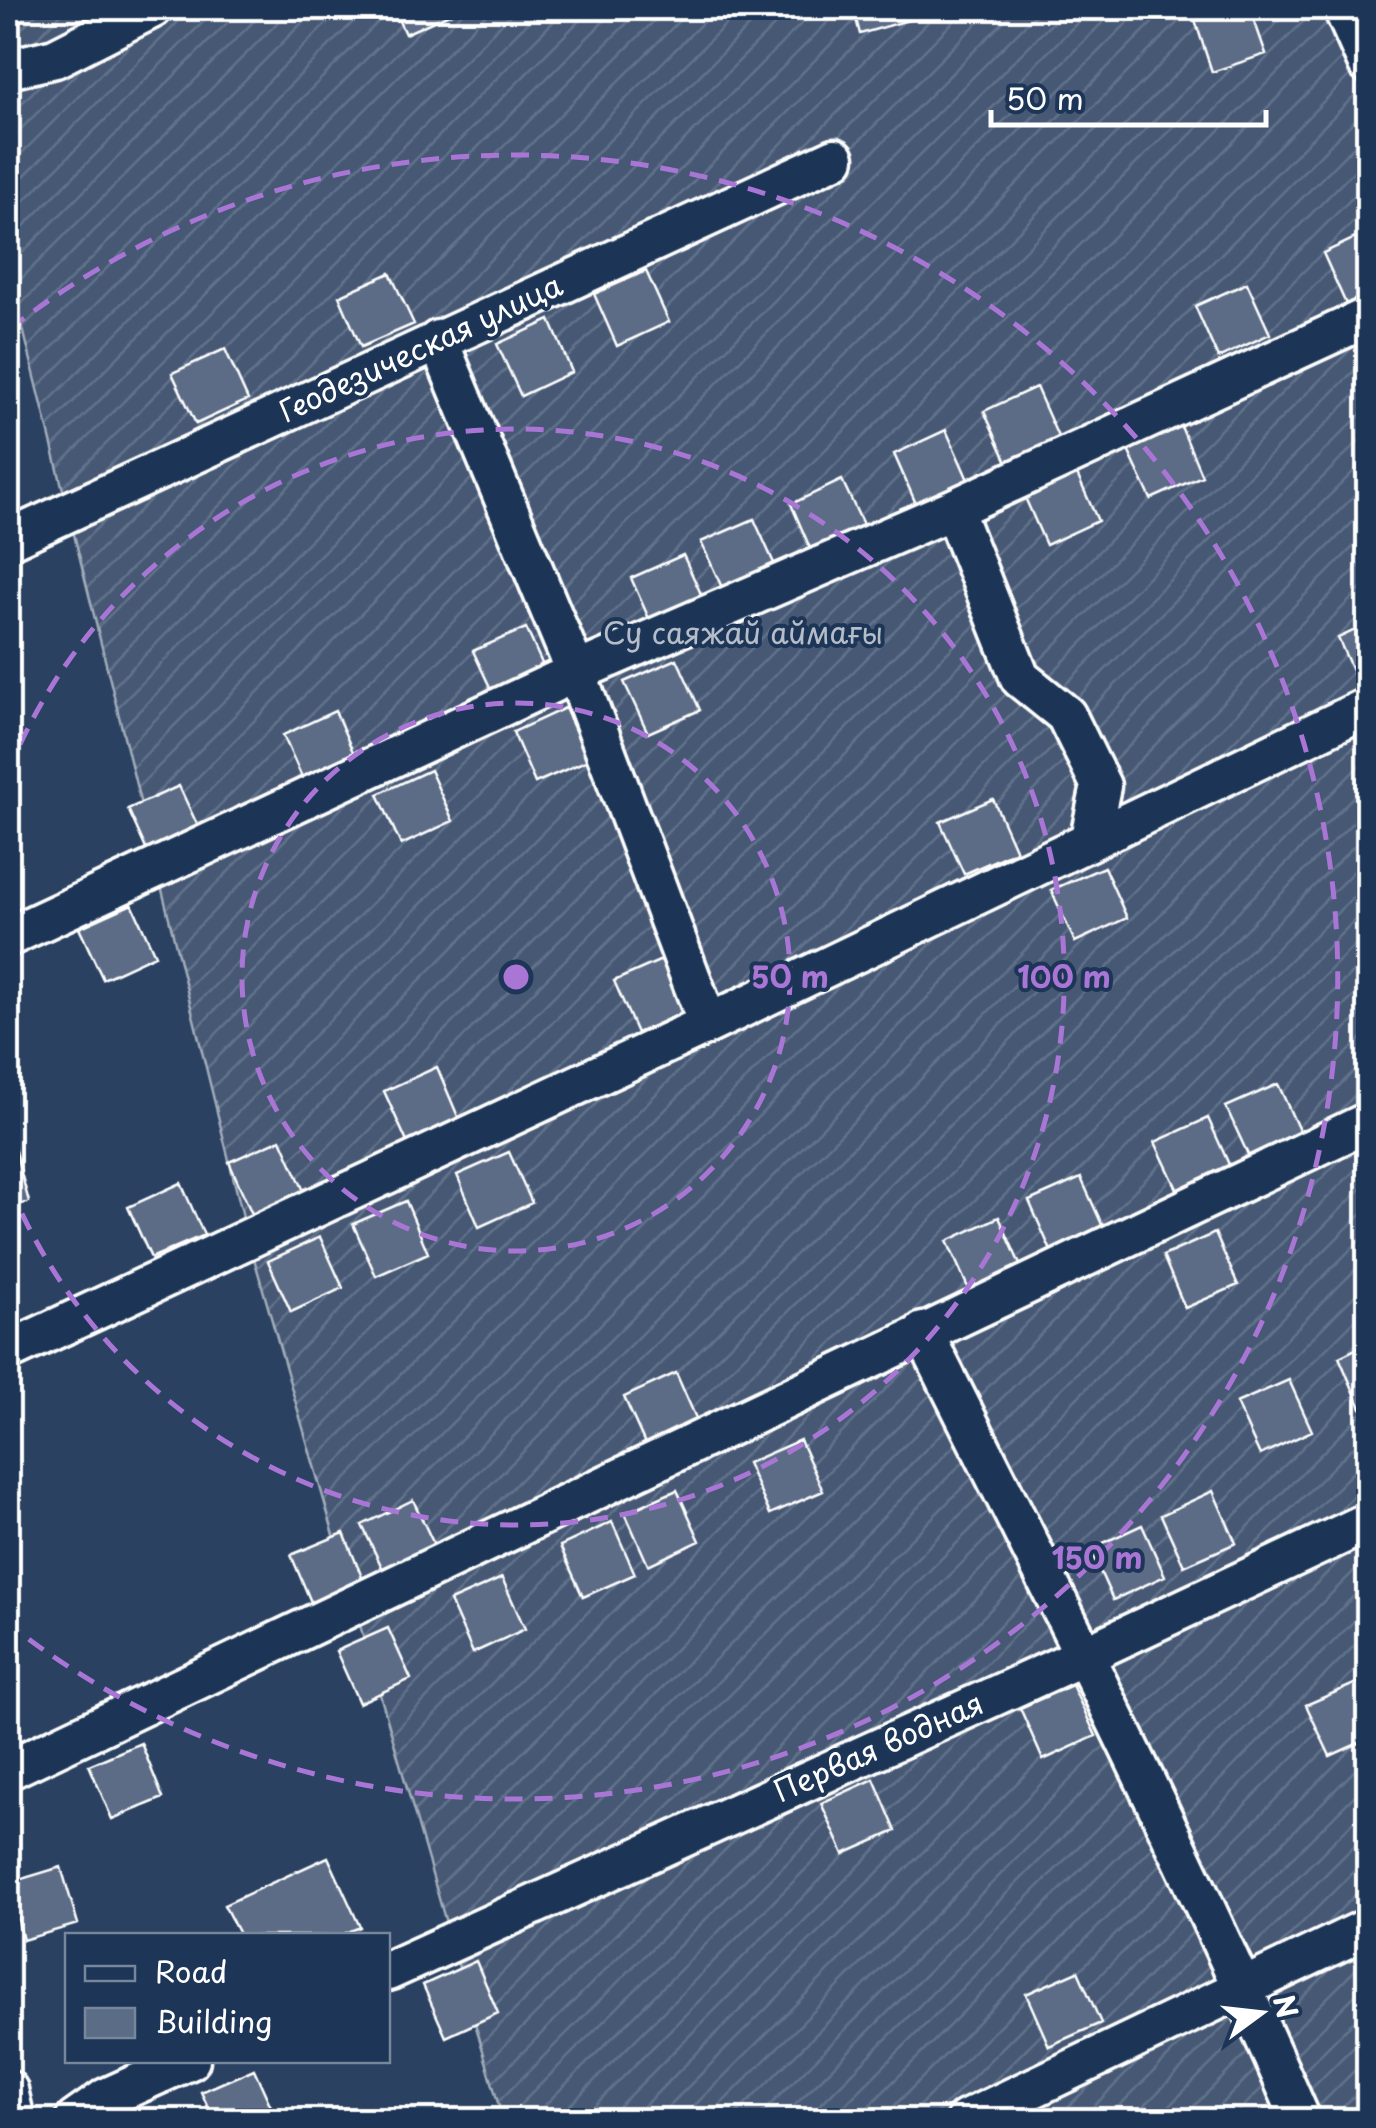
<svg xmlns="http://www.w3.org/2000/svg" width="1376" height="2128" font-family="'Playpen Sans',sans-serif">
	<defs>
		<pattern id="garden-furrows" width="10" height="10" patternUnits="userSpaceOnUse" patternTransform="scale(2.5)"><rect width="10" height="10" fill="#465975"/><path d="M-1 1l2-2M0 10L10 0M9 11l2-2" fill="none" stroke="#62728a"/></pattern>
	</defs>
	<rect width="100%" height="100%" fill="#2a4161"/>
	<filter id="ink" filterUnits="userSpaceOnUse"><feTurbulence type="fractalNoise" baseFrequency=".01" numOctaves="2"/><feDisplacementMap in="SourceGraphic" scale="20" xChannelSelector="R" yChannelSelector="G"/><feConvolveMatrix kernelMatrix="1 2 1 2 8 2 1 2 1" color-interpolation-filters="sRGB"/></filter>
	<g filter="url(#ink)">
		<path fill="url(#garden-furrows)" stroke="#a2acba" stroke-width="2.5" d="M8,8H1368V2120H503L249,1241L8,268Z"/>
		<path fill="#5b6c86" stroke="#fff" stroke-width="2.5" d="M393,8H455L456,11L405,34Z
			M853,8H912L916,18L860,34Z
			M1221,8H1250L1266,54L1212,72L1194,17Z
			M1368,232V294L1346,304L1323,253Z
			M646,271L669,322L617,346L594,294Z
			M390,273L414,324L361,347L339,296Z
			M1247,283L1270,334L1218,358L1195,306Z
			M550,320L572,372L521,396L497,344Z
			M225,349L248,400L196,424L172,373Z
			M1036,387L1059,439L1007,462L984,411Z
			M1180,424L1202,476L1151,499L1127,448Z
			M946,430L969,482L917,506L894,454Z
			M1075,470L1098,521L1046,545L1023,493Z
			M842,480L866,531L813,555L791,504Z
			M754,519L777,570L725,594L701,542Z
			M683,555L707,607L654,630L631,578Z
			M1368,624V686L1361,690L1338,638Z
			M526,628L549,679L497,702L473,651Z
			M677,659L700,710L648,733L624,682Z
			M565,708L588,760L535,783L513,732Z
			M335,711L358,763L306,786L283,735Z
			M430,770L453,821L401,845L378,794Z
			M179,786L203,837L151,860L128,809Z
			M993,799L1016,851L964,874L940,822Z
			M1104,867L1127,918L1075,942L1051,890Z
			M132,904L155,955L103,979L79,928Z
			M666,958L689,1010L637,1033L614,981Z
			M437,1067L459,1119L407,1142L384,1091Z
			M1278,1084L1301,1135L1250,1159L1226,1107Z
			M1208,1118L1231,1169L1179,1193L1155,1142Z
			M281,1139L304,1191L252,1214L229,1162Z
			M14,1147L29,1202L8,1208V1149Z
			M509,1152L532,1203L479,1227L457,1175Z
			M1081,1178L1104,1229L1052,1253L1029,1201Z
			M181,1183L204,1235L151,1258L128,1207Z
			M406,1201L428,1253L376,1276L353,1224Z
			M999,1217L1022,1269L970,1292L947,1241Z
			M1215,1233L1238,1285L1185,1308L1163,1256Z
			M320,1237L343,1288L291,1312L268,1261Z
			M1368,1343V1405L1361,1408L1339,1357Z
			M676,1373L699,1425L647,1448L624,1397Z
			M1289,1380L1312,1431L1260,1455L1236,1403Z
			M800,1440L823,1491L770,1514L747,1463Z
			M677,1490L700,1541L648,1565L625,1513Z
			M1213,1491L1236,1543L1184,1566L1161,1515Z
			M413,1500L438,1553L387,1578L362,1525Z
			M612,1522L635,1574L583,1597L560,1546Z
			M1142,1525L1165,1576L1113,1600L1090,1549Z
			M344,1533L366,1587L314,1609L291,1555Z
			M502,1578L525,1629L473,1653L450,1601Z
			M388,1628L411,1679L359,1703L336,1651Z
			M1359,1682L1368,1703V1739L1330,1756L1306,1705Z
			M1072,1685L1096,1736L1043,1760L1020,1708Z
			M141,1743L163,1798L112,1819L89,1765Z
			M874,1779L896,1831L844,1854L821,1803Z
			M328,1857L360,1927L339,1936H240L224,1905Z
			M61,1867L78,1924L23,1940L8,1883Z
			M476,1961L498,2013L446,2037L423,1985Z
			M1078,1971L1101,2023L1049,2046L1026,1994Z
			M254,2069L277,2120H214L201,2092Z"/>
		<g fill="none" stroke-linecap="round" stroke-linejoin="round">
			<defs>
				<path id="minor" d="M1343,8L1368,64
					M8,69L55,58L153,8
					M438,340L576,672L708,1024
					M953,509L1020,678L1066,715L1101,786L1090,838
					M8,540L835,158
					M8,937L576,672L953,509L1368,317
					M923,1332C1054,1593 1185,1853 1301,2120
					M8,1351L708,1024L1368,707
					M8,1770L1368,1122
					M388,1971L1085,1655L1368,1522
					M8,2090L15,2120
					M75,2120L106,2098L190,2060
					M966,2120L1368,1928"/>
			</defs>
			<use href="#minor" stroke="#fff" stroke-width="45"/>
			<use href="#minor" stroke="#1d3557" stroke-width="38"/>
		</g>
	</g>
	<g fill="none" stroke="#a976d5" stroke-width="5" stroke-dasharray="18 12">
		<circle cx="516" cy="977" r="274"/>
		<path d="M8 772A548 548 0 1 1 8 1182"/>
		<path d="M10 329A822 822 0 1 1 10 1625"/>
	</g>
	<g text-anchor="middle" stroke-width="8" stroke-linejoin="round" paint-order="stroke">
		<g font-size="30" fill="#fff" stroke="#1d3557">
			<text transform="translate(421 349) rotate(-25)" y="10">Геодезическая улица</text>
			<text transform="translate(879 1748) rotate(-24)" y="10">Первая водная</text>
		</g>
		<g font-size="30" fill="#b5bdc8" stroke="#1d3557">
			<text x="743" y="644">Су саяжай аймағы</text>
		</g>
	</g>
	<circle cx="516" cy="977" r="15" fill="#a976d5" stroke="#1d3557" stroke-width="5"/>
	<g font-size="30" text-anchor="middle" font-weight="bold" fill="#a976d5" stroke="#1d3557" stroke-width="8" stroke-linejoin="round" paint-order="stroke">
		<text x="790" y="988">50 m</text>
		<text x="1064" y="988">100 m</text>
		<text x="1097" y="1569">150 m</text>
	</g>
	<rect width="1376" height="2128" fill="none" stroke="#1d3557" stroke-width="40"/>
	<rect x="20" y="20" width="1336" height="2088" fill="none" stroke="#fff" stroke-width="4" filter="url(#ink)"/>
	<rect x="65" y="1933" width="325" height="130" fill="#1d3557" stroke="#77869a" stroke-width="2.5"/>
	<rect x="85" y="1966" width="50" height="15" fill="#1d3557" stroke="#77869a" stroke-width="2.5"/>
	<text x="155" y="1983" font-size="30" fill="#ffffff">Road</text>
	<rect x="85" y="2008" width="50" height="30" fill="#5b6c86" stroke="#77869a" stroke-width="2.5"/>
	<text x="155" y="2033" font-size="30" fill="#ffffff">Building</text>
	<g transform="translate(1261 2013) rotate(75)" stroke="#1d3557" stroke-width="8" paint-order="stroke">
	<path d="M0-8L18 38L0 25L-18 38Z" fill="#ffffff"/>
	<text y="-15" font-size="28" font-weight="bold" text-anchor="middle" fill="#ffffff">N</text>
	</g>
	<path d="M991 110v15h275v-15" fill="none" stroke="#ffffff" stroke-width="5"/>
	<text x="1006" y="110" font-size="30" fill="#ffffff" stroke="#1d3557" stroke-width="8" paint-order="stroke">50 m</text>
</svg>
